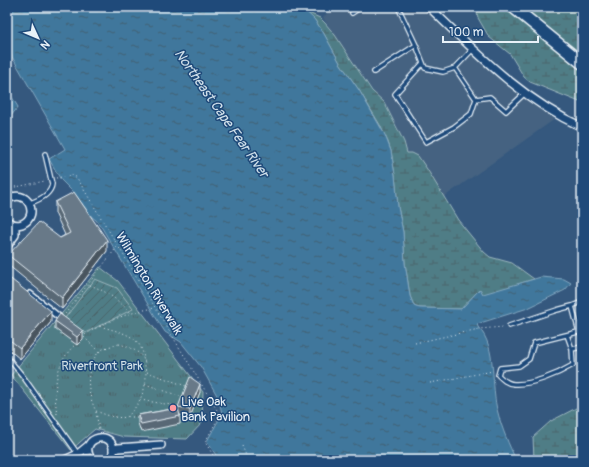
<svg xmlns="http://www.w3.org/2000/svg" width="589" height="467" font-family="Pangolin,sans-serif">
	<defs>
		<pattern id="wetland-marsh" width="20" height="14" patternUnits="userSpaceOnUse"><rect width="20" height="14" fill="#507d86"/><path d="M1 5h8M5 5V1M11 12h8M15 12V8" fill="none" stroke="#4c656b"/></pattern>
		<pattern id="park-tufts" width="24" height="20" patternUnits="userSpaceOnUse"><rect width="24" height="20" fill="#507d86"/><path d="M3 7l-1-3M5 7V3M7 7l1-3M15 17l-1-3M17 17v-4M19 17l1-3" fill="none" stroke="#4c656b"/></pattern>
		<pattern id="garden-furrows" width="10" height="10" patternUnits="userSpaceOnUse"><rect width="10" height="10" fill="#507d86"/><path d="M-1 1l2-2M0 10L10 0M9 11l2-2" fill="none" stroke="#4c656b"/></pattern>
		<pattern id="water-ripples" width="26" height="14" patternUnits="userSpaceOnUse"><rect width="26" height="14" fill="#40779c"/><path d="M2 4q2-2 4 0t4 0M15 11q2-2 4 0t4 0" fill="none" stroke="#436073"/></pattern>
	</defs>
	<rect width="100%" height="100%" fill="#35587e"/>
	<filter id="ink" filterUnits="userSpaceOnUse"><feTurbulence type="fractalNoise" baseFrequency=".025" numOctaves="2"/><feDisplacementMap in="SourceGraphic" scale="8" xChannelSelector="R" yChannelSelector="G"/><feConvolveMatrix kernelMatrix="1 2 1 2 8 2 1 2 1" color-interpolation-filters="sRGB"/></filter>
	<g filter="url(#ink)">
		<path fill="#446281" d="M332,7H422L472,54L555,119L444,197L410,161L404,142L396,125L323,18Z"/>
		<path fill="url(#wetland-marsh)" stroke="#9cb7bf" d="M476,7H582V103L530,82L524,77L510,54L489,37L478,18Z
			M304,11L320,18L325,23L335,35L372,91L384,102L404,142L407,153H412L418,156L427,169L458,220L484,252L490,257L512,263L534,279L483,295L480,289L461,309L420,308L416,307L414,306L410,296L405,263L403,232L398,207L395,175L391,151L388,142L380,125L359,90L340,63L323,32L314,19Z
			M582,405V460H534L533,437L551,421Z"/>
		<path fill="url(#park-tufts)" stroke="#9cb7bf" d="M100,267L118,281L203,392L202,423L187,439L124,437L95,429L71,450L11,375Z"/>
		<path fill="url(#garden-furrows)" stroke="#9cb7bf" d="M95,279L117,288L133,309L83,334L65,318Z"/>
		<path fill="url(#water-ripples)" stroke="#83a8c1" d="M7,7H301L314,19L323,32L340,63L359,90L385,135L391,151L395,175L398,207L403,232L405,263L410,296L414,306L416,307L420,308L461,309L480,289L483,294L541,277L564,279L571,283L565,290L528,308L477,324L478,327C498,347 490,387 498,413C502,429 509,445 516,460H219L207,441L222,414L219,399L201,367L181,342L165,332L158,321L102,228L96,220L92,217L75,194L61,180L49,159L65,149L7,48Z
			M7,89L18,107L7,121Z"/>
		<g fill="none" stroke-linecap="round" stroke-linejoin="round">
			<defs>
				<path id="service" d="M352,13L361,7
					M416,45L425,68L443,72L455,68L476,99L490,97L506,111L525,93
					M423,63L395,94L426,142L454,127L471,114L476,99
					M455,68L473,49
					M374,72L416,45L398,7
					M30,203C39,200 51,195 52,184L45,154
					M572,306L582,302
					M509,326L557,310L572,306L579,332
					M567,335L572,349L573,365C558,374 532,385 514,384C507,384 502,379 498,375L500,368L519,366L529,359L534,343L582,331
					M572,349L582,347
					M7,357L22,375L78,454"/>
				<path id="pedestrian" d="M30,294L59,317"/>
				<path id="minor" d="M429,7C476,52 522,100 582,127
					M7,200C27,186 41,216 22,224C16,226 12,225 7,221
					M7,246L15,235V225
					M113,450L118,448L161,445
					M65,460L78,454L89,445
					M92,460C76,440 110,428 113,448C114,453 112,457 109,460"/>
				<path id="trunk" d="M513,7L582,63"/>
			</defs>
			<use href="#service" stroke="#e8f1f8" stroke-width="6"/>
			<use href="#pedestrian" stroke="#e8f1f8" stroke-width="8"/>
			<use href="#minor" stroke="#e8f1f8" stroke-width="10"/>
			<use href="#trunk" stroke="#e8f1f8" stroke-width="14"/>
			<path stroke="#e8f1f8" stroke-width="1" stroke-dasharray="1 3" stroke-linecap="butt" d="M56,178L73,175L77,178L220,415L205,442L216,460
				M7,186L16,187L45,181
				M90,285C106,291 118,300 131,313
				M65,314L117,247
				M100,326C121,333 142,334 144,360
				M82,337C103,322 129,312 155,308
				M84,337L99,352
				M415,343L479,329L504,327
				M119,344C127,346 140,351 144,360C145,362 145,364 145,366C149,386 140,404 127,417C116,419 106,415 96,411C87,394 84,368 99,352C104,347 112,346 119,344Z
				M147,372L186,386L184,393
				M430,383L493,371
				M145,384L182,397
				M140,400L178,406
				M96,412L99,430
				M57,414C53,389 55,362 76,344
				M128,417H139
				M242,446L248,460"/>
			<use href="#service" stroke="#1f4a7a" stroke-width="3.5"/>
			<use href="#pedestrian" stroke="#1f4a7a" stroke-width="5"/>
			<use href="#minor" stroke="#1f4a7a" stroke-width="7"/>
			<use href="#trunk" stroke="#1f4a7a" stroke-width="11"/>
		</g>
		<path fill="#596875" stroke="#e8f1f8" d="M55,202L107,251L62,309L8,265V255L60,238L65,235L55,213Z
			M7,276L51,322L20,359L7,348Z
			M55,321L83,339L77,345L55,329Z
			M200,392L190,417L180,415V424L141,432L138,423V415L178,408V407Z"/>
		<path fill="#48555f" stroke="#e8f1f8" d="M107,240V251L62,309V298Z
			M51,311V322L20,359V348Z
			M83,331V339L77,345V337Z
			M200,384V392L190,417V409Z"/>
		<path fill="#677988" stroke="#e8f1f8" d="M74,192L107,240L62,298L8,255L39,222L60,238L70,233L55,202Z
			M7,276L51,311L20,348L7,338Z
			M60,314L83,331L77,337L55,321Z
			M190,377L200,384L190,409L178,407Z
			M178,408L180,416L141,424L138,415Z
			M91,454V460H44Z"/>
	</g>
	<circle fill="#ff9aa2" stroke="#1f4a7a" stroke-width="1.5" cx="173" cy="408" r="4"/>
	<g text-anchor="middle" stroke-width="3" stroke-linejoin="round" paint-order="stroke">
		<g font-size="13" fill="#e8f1f8" stroke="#1f4a7a">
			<text transform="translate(150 283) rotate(59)" y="5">Wilmington Riverwalk</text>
		</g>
		<g font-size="13" fill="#d1e0e7" stroke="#1f4a7a">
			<text x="102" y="370">Riverfront Park</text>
		</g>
		<g font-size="13" fill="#e8f1f8" stroke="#1f4a7a" text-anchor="start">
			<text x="181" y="406">Live Oak<tspan x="181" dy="15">Bank Pavilion</tspan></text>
		</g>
		<g font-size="14" font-style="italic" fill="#cfdfea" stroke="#1f4a7a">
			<text transform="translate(222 113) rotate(55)" y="5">Northeast Cape Fear River</text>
		</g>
	</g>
	<rect width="589" height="467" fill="none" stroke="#1f4a7a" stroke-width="24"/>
	<rect x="12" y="12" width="565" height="443" fill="none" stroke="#e8f1f8" stroke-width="1.5" filter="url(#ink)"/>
	<g transform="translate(38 38) rotate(134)" stroke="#1f4a7a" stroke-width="3" paint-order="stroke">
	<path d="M0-3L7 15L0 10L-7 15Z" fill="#e8f1f8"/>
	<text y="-6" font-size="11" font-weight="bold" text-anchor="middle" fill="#e8f1f8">N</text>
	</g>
	<path d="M443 36v6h95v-6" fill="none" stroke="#e8f1f8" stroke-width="2"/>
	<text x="449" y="36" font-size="12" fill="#e8f1f8" stroke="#1f4a7a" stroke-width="3" paint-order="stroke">100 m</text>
</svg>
